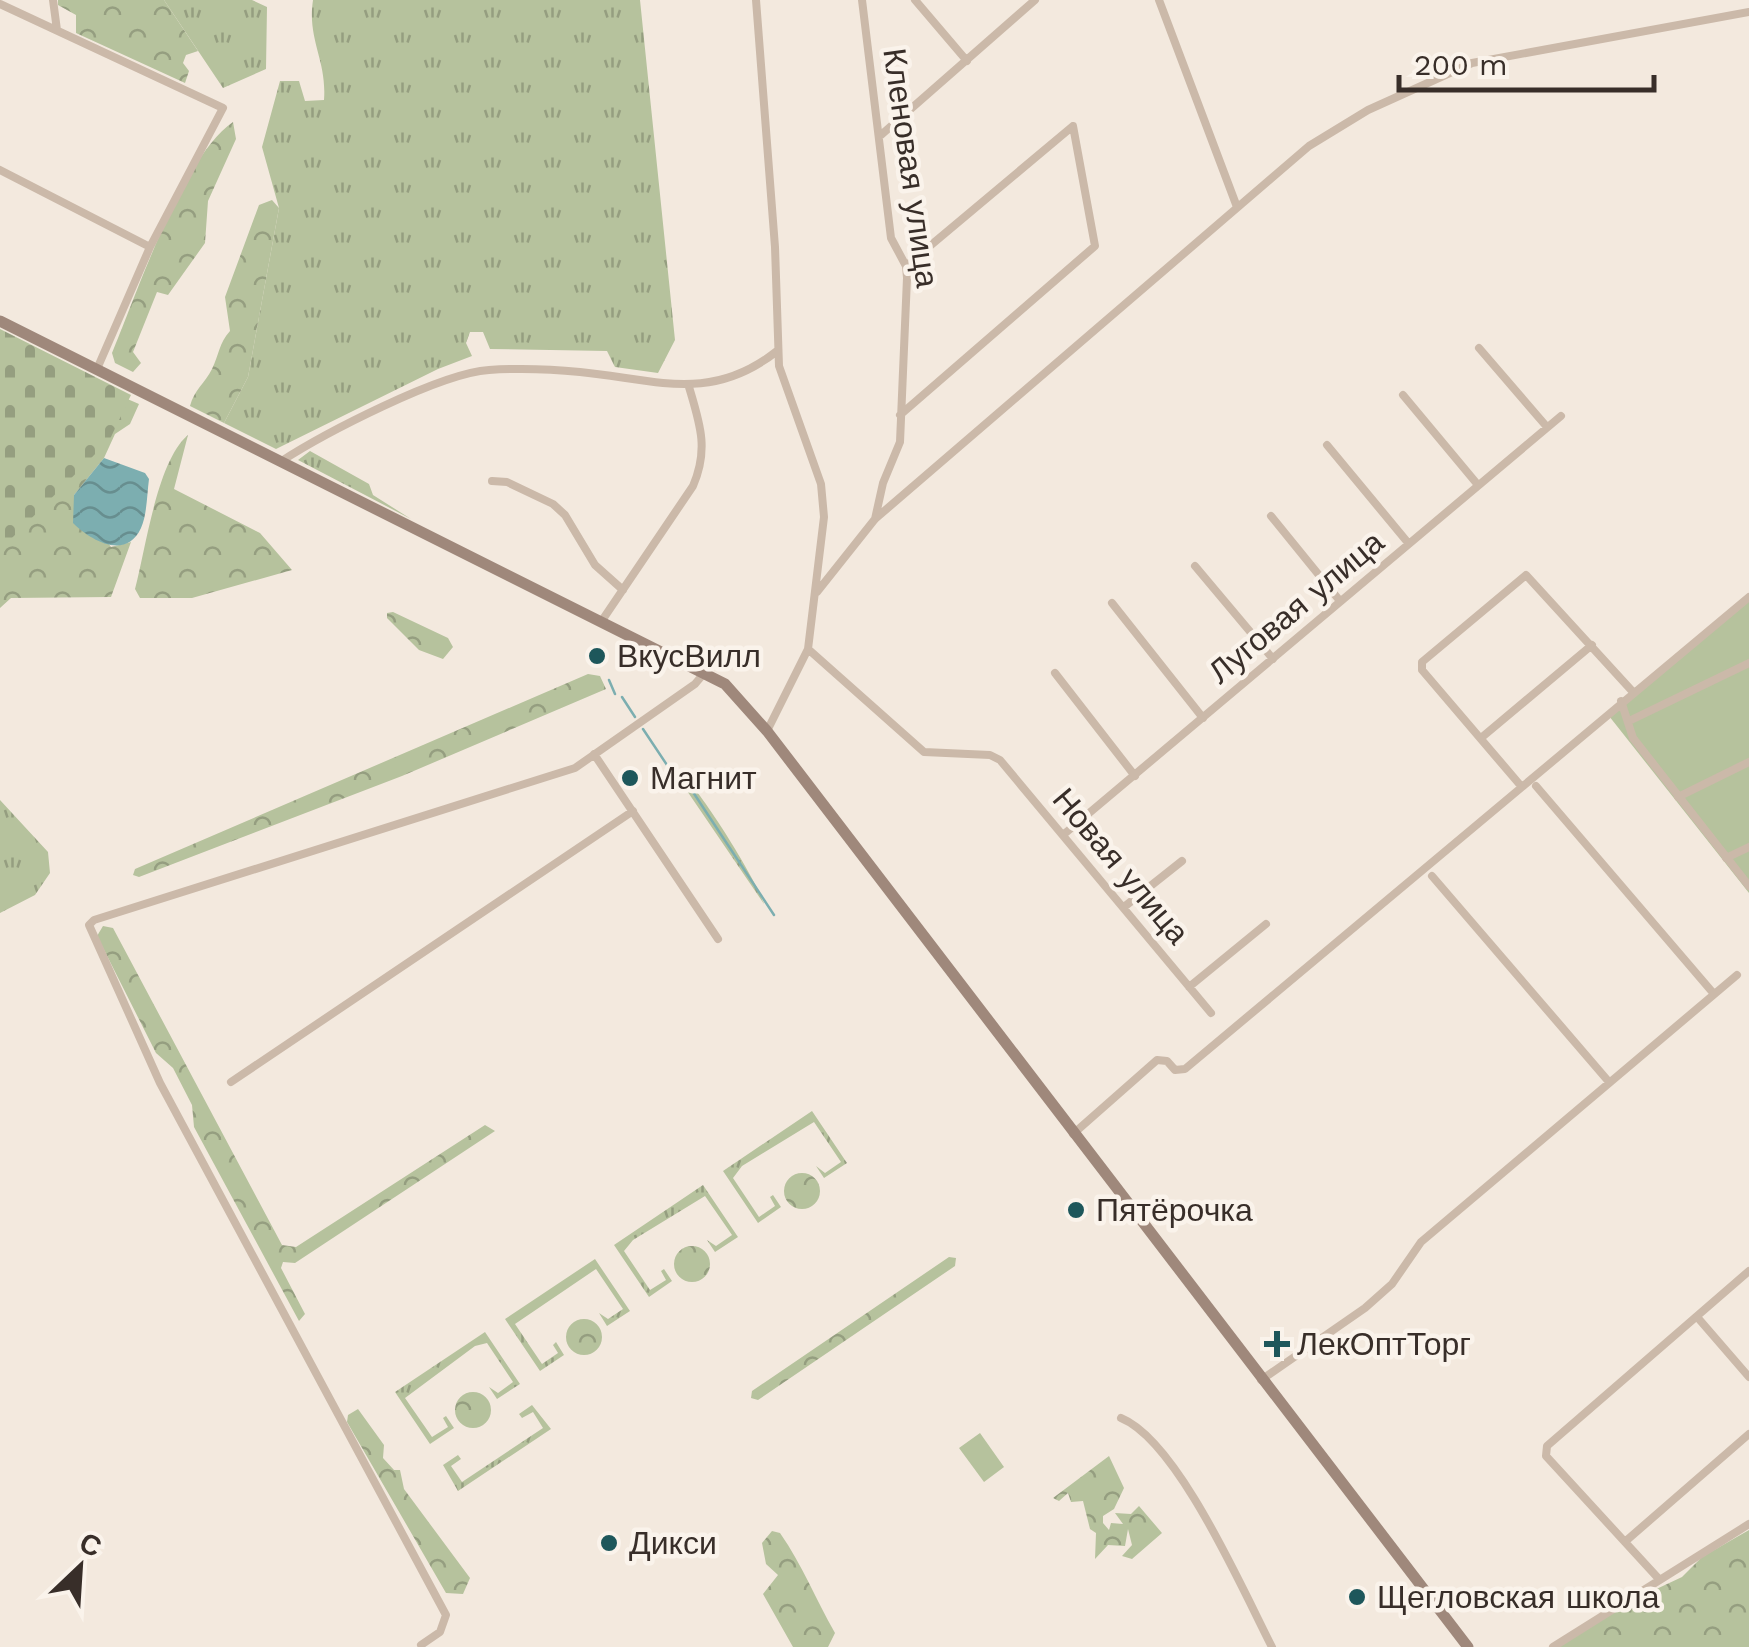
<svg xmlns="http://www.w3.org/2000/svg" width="1749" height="1647" font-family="'Work Sans',sans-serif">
	<defs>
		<pattern id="grass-tufts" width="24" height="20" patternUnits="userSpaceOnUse" patternTransform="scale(2.5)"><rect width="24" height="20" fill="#b6c29d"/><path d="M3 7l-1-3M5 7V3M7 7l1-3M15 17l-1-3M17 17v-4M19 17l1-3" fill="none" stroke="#959e80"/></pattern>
		<pattern id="forest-crowns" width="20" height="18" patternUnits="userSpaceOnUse" patternTransform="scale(2.5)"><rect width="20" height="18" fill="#b6c29d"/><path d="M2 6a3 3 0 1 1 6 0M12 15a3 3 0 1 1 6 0" fill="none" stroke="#959e80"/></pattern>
		<pattern id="cemetery-stones" width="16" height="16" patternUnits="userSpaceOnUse" patternTransform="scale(2.5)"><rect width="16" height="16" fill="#b6c29d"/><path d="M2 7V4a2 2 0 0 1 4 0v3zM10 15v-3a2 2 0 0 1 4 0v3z" fill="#959e80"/></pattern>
		<pattern id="water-waves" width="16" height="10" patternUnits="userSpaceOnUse" patternTransform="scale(2.5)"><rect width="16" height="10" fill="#7caeb0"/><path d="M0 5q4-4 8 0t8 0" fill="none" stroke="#678e8f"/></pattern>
	</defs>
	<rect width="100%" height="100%" fill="#f3e9de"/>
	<path fill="url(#grass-tufts)" d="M164,0H252L267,7L266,69L223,88Z
		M313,0H640L675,340L658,373L615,367L607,351L490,349L483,332H470L466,343L472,356L438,369L276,449L224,423L248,377L279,208L262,147L280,81H299L305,101L324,100C327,60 307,40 313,0Z
		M310,451L369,484L373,495L411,519L298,460Z
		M685,779C700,789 759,884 764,904L683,785Z
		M0,800L48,852L50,873L35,895L0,913Z
		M812,1111L847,1163L824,1178L816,1166L825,1173L841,1162L814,1122L742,1166L733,1178L759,1217L775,1206L770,1197L773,1195L781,1207L758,1223L723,1171Z
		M703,1185L738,1237L715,1252L707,1240L716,1246L732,1235L705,1196L633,1240L624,1251L650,1290L666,1280L661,1271L664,1269L672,1281L649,1297L614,1245Z
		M595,1259L630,1311L607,1326L599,1313L608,1319L623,1309L596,1269L515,1324L542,1364L558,1353L553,1345L556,1342L564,1355L540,1371L505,1319Z
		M485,1332L520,1384L497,1399L489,1387L498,1393L513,1382L487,1343L475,1346L405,1398L432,1437L448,1427L443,1418L446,1416L454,1428L430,1444L395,1392Z
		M532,1405L551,1429L458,1491L443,1465L458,1455L461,1459L451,1466L462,1482L543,1428L533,1412L522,1418L519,1414Z"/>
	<path fill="url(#forest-crowns)" d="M58,0H164L198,51L186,55L183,63L189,71L185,83L76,33V15L58,5Z
		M233,122L236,139L208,201L205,243L168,295L157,292L133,352L141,363L133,372L115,363L112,353C136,296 183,155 233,122Z
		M272,200L279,208L248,377L224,423L190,406C194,390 205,383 212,369C219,355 219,343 230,331L225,297L259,205Z
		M0,344L139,404L130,424L115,434L104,458L74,495L111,547L131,542L111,597L11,598L0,608Z
		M188,435L174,489L260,533L292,570L192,598H140L135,589C146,548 157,461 188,435Z
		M393,612L448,638L453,647L443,659L419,650L387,618V613Z
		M588,674L600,676L606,689L402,776L139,877L133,875L135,869Z
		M103,926L113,928L282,1245L296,1247L485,1125L495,1131L295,1263L283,1262L281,1268L305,1314L299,1321L194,1127L192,1105L173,1068L156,1053L97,936Z
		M784 1191a18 18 0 1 1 36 0a18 18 0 1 1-36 0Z
		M674 1264a18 18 0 1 1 36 0a18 18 0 1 1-36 0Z
		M949,1257L956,1258L955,1266L758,1400L751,1398L752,1391Z
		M566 1337a18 18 0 1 1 36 0a18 18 0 1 1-36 0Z
		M455 1410a18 18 0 1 1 36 0a18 18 0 1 1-36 0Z
		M358,1409L384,1445L383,1458L394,1470H400L404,1489L470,1578L463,1594L446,1593L347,1422L348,1415Z
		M1109,1456L1124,1488L1114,1509L1103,1516V1523L1109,1530L1111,1523L1123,1524L1115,1513L1131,1514L1139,1506L1162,1533L1132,1559L1122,1556L1132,1545L1128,1529L1125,1546L1108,1545L1095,1559L1096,1533L1090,1529L1083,1501L1071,1502L1068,1493L1059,1501L1053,1498Z
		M1749,1530V1647H1559L1633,1600L1682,1577L1702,1557Z
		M772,1531L780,1533C803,1566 815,1598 835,1633L828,1647H793L763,1594L778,1575L766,1564L762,1543Z"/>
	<path fill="url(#cemetery-stones)" d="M0,329L131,395L110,439L0,550Z"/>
	<path fill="#b6c29d" d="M1749,601V893L1609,716Z
		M980,1433L1004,1467L984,1482L959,1448Z"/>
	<path fill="url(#water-waves)" d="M104,458L145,473L149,479C147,494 147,515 141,528C126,561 90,540 73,523L74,495Z"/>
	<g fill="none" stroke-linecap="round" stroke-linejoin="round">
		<path stroke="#7caeb0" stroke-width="2.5" d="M609,680L615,694
			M622,697L635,717
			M643,729L671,771
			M689,786L774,915"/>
		<path stroke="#cbb9a9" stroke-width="8" d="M53,0L57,30
			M756,0L775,247L779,366L821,484L824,517L808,649L767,731
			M862,0L891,238L906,266L907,278L900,442L883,483L875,519
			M915,0L967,61
			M1159,0L1237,207
			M0,4L223,108L150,247L97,369
			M881,135L1035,0
			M0,170L150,247
			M1479,348L1547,427
			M1403,395L1478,485
			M900,415L1095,246L1073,126L906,266
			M1327,445L1409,544
			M280,462C323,434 440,373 489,370C518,368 551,369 580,372C654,379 710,404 777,351
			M492,481L507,482L553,504L565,515L595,565L623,590
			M1271,516L1340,601
			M1195,566L1273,659
			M817,592L875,519L1309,146L1368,110L1472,63L1749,12
			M1112,603L1203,718
			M601,622L693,486C709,449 700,424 689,387
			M808,649L924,752L990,755L1000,760L1211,1013
			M1055,673L1135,776
			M1621,701L1633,738L1749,886
			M1629,721L1749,663
			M1481,738L1592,645
			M594,754L718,939
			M1521,786L1422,670V662L1526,575L1633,692
			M1536,786L1714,994
			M1678,797L1749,762
			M1063,835L1561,416
			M1726,858L1749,847
			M1432,876L1609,1082
			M1124,907L1182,861
			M1189,987L1266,924
			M231,1082L633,811
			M1073,1134L1157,1060L1167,1061L1175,1070L1185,1069L1749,597
			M1698,1318L1749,1377
			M1261,1380L1365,1308L1392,1284L1421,1242L1737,975
			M1121,1418C1178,1441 1243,1591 1272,1647
			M1627,1540L1749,1434
			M1658,1578L1546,1456L1547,1446L1749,1271
			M421,1645L440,1632L446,1615L160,1083L89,925L94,920L575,768L695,684L705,672
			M1553,1647L1749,1524"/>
		<path stroke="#9f887b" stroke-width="11" d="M0,321L725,684L767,731L1468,1647"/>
	</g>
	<g fill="#1e575b" stroke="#faf3eb" stroke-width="4">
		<circle cx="597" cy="656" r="10"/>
		<circle cx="630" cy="778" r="10"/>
		<circle cx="1076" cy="1210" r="10"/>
		<path d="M1272 1329h10v10h10v10h-10v10h-10v-10h-10v-10h10z"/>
		<circle cx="609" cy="1543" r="10"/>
		<circle cx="1357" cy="1597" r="10"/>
	</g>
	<g text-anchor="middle" stroke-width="9" stroke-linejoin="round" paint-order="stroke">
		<g font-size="32" fill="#382e29" stroke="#faf3eb">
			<text transform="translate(911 168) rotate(82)" y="11">Кленовая улица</text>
			<text transform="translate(1296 607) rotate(-40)" y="11">Луговая улица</text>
			<text transform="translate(1121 866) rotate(50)" y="11">Новая улица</text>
		</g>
		<g font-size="32" fill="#382e29" stroke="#faf3eb" text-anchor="start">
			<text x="617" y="667">ВкусВилл</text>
			<text x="650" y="789">Магнит</text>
			<text x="1096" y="1221">Пятёрочка</text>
			<text x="1297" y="1355">ЛекОптТорг</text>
			<text x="629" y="1554">Дикси</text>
			<text x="1377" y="1608">Щегловская школа</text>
		</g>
	</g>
	<g transform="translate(80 1567) rotate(25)" stroke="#faf3eb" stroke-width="8" paint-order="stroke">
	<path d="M0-8L18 38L0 25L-18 38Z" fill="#382e29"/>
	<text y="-15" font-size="28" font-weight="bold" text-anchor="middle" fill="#382e29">С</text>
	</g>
	<path d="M1399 75v15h255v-15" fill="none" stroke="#382e29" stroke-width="5"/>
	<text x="1414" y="75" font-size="30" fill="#382e29" stroke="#faf3eb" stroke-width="8" paint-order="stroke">200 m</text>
</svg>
